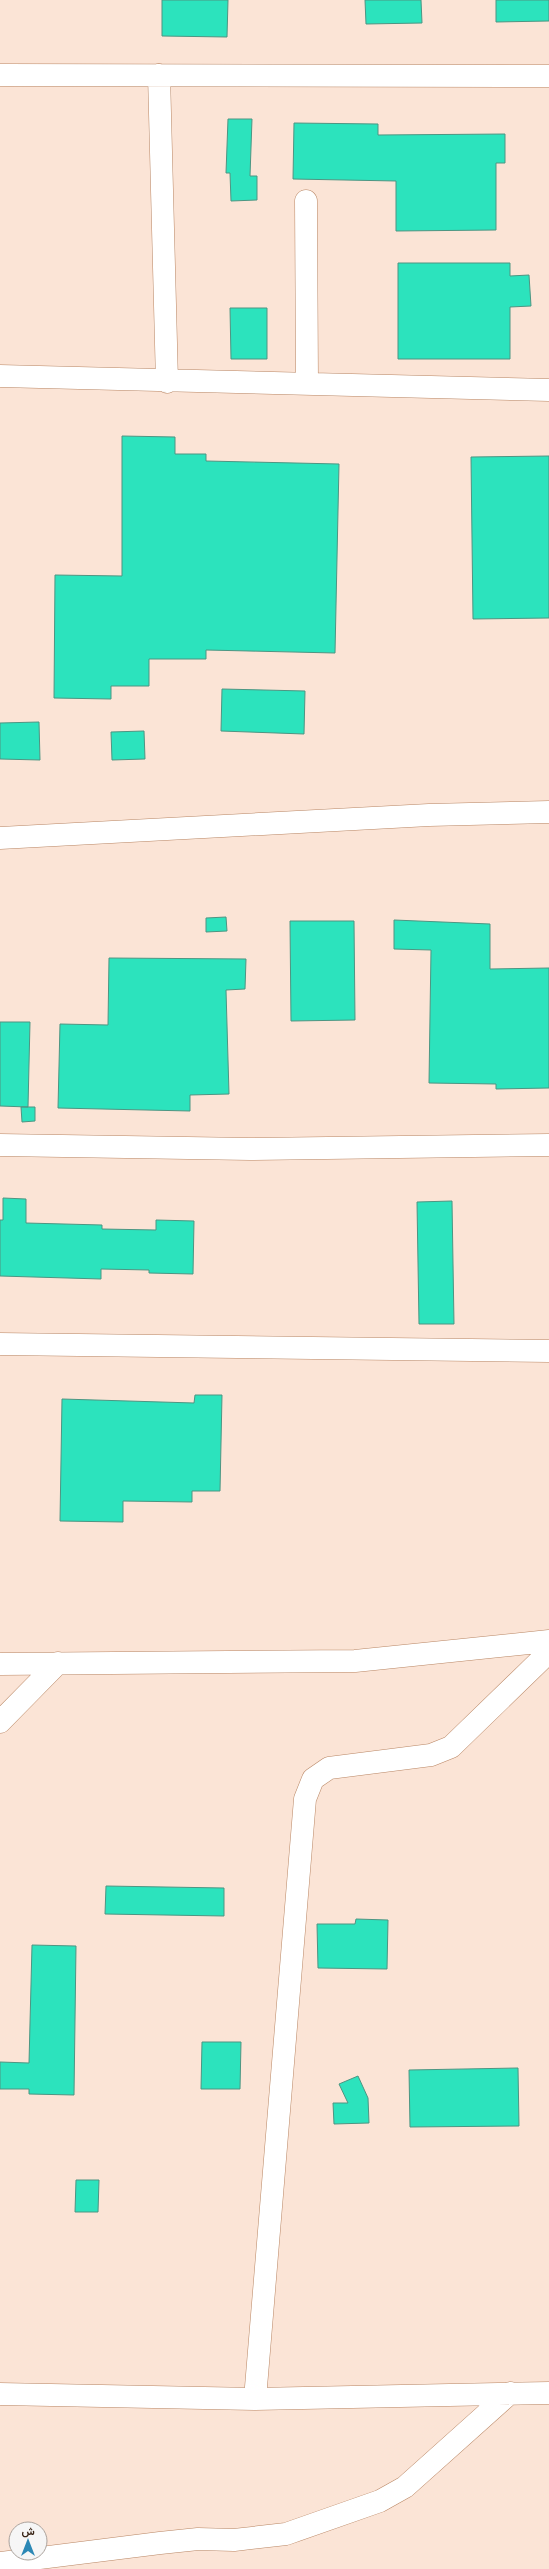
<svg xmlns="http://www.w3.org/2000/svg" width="549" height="2569" font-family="'Fira Sans Condensed',Vazirmatn,sans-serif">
	<rect width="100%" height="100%" fill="#fbe4d6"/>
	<path fill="#2ce3bd" stroke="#4d9582" d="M162,0H228L227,37L162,36Z
		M365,0H421L422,23L366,24Z
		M496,0H549V21L496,22Z
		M228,119H252L250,176H257V200L231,201L230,173H226Z
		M294,123L378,124V135L505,134V163H496V230L396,231V181L293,179Z
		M398,263H510V276L529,275L531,306L510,307V359H398Z
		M230,308H267V359H231Z
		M122,436L175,437V454H206V461L339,464L335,653L206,650V659H149V686H111V699L54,698L55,575L122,576Z
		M549,456V618L473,619L471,457Z
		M222,689L305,691L304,734L221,731Z
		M39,722L40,760L0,759V723Z
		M144,731L145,759L112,760L111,732Z
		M226,917L227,931L206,932V918Z
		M394,920L490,924V969L549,968V1088L496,1089V1084L429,1083L431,950L394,949Z
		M290,921H354L355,1020L291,1021Z
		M109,958L246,959L245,989L226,990L229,1094L190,1095V1111L58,1108L60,1024L108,1025Z
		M0,1022H30L28,1107L0,1106Z
		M21,1107H35V1121L22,1122Z
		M3,1198L26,1199V1223L102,1225V1229L156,1230V1220L194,1221L193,1274L149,1273V1270L101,1269V1279L0,1276V1220H3Z
		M452,1201L454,1324H419L417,1202Z
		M195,1395H222L220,1491H192V1502L123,1501V1522L60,1521L62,1399L194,1403Z
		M106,1886L224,1888V1916L105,1914Z
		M356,1919L388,1920L387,1969L318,1968L317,1924H355Z
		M32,1945L76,1946L74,2095L29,2094V2089H0V2062L29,2063Z
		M202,2042H241L240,2089H201Z
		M518,2068L519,2126L410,2127L409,2070Z
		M358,2076L368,2098L369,2123L334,2124L333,2103H348L339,2084Z
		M76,2180H99L98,2212H75Z"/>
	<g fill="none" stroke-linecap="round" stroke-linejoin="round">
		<defs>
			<path id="minor" d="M0,75L549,76
				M159,75L167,382
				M306,201L307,383
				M0,376L549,390
				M0,838L429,815L549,812
				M0,1145L250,1149L549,1145
				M0,1344L549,1351
				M0,1664L355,1661L549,1641
				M0,1722L58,1663
				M0,2394L255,2399L549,2393
				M255,2399L305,1799L313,1779L329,1768L431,1755L451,1747L549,1652
				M0,2563L160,2543L198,2539L234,2540L286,2534L380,2501L405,2487L510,2393"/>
		</defs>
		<use href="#minor" stroke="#b98664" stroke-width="23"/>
		<use href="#minor" stroke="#fff" stroke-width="22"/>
	</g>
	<g transform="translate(28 2541)"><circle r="19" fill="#f6f6f6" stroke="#aba39d"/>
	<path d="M0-3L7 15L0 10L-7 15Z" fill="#2c88b5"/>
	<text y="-6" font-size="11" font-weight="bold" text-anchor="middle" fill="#3a2618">ش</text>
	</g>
</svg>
